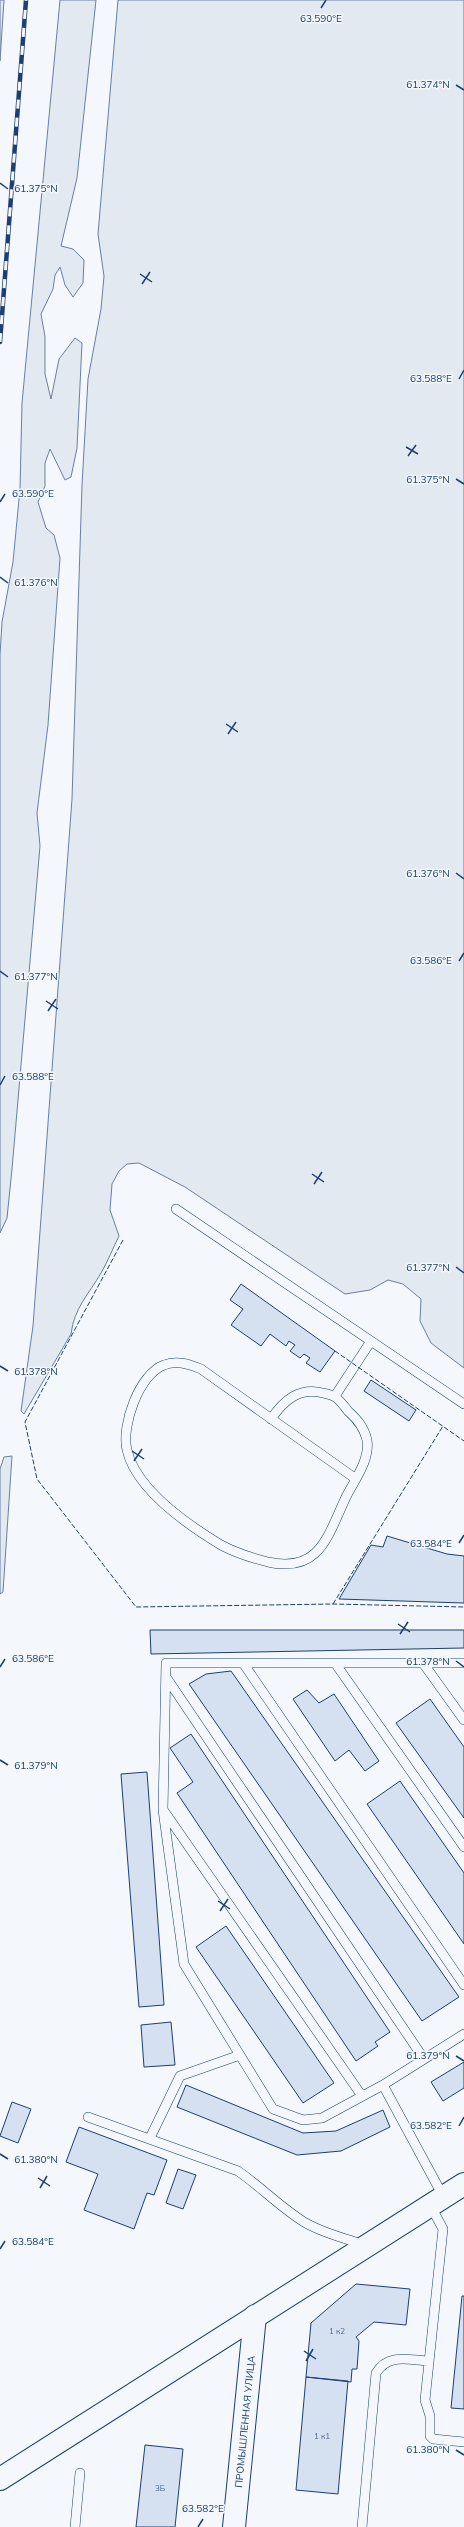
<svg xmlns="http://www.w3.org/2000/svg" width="464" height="2527" font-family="Mulish,sans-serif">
	<rect width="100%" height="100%" fill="#f4f7fb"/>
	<path fill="#e3e9f0" stroke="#687fa3" d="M0,0H4L0,61Z
		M60,0H96L77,178L61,246L73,249L84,260L83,283L73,297L65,285L60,267L55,275L53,289L41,314L45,337V374L51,399L59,359L75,338L82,343L77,448L71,477L65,480L50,449L45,463V486L38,502L46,528L54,535L60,558L48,725L37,813L40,846L12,1169L7,1218L0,1233V655L2,622L13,562L20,489L22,403Z
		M118,0H464V1368L431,1343L420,1321L421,1299L403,1284L388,1280L370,1290L345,1294L185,1187L139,1163L127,1164L119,1171L112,1184L110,1210L119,1236C113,1248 108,1261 101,1273C89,1294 74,1308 71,1334L24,1414L21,1411L33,1326L72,799L82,485L88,379L101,309L104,276L98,234Z
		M12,1456L3,1592L0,1594V1469L4,1457Z"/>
	<path fill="#d5e0f0" stroke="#1d3f73" d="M241,1284L335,1351L320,1372L306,1363L310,1358L304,1354L300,1358L290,1351L295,1345L289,1341L286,1346L270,1334L261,1346L231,1325L243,1309L230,1300Z
		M371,1380L416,1410L409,1421L364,1391Z
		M387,1536L447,1554L464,1556V1603L339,1599L371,1545L383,1547Z
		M150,1630H464V1648L151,1654Z
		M231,1671L459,1997L422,2021L189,1684L206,1674Z
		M307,1690L319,1703L334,1694L379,1761L365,1771L349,1750L335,1761L293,1699Z
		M430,1699L464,1747V1818L396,1723Z
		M191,1734L390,2032L375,2042L378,2046L356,2061L177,1793L193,1782L170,1748Z
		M147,1772L164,2005L139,2007L121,1774Z
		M400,1781L464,1873V1944L367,1804Z
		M226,1926L334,2083L303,2103L196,1947Z
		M171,2022L175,2065L144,2067L141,2025Z
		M464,2062V2088L443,2101L431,2082Z
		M186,2085L303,2133L336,2131L383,2110L390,2127L341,2151L297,2155L177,2107Z
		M12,2102L31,2109L18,2143L0,2136Z
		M79,2127L167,2160L154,2195L147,2193L134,2229L84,2210L98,2174L66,2162Z
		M178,2169L196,2175L183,2209L166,2203Z
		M356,2284L410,2289L406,2325L374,2322L356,2337L359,2341L357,2369H352L351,2382L306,2377L311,2323Z
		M462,2296H464V2409L451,2408Z
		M306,2377L348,2381L338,2494L296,2490Z
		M145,2445L183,2449L175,2527H136Z"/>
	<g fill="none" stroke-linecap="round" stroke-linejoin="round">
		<defs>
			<path id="service" d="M176,1209L464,1404
				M335,1396L371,1341
				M271,1419C284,1400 299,1387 323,1393C327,1394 332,1395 335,1397C340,1400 344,1406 348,1411C357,1419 364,1427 367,1440C370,1459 356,1478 347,1495C328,1534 321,1574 268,1562C252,1558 236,1553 221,1545C188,1525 136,1490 127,1450C121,1426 139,1374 164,1365C176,1360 189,1364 201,1369L356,1479
				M243,1663L464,1985
				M335,1663L464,1847
				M423,1663L464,1720
				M166,1677L424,2059
				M164,1811L362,2096
				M383,2085L322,2118L303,2120L273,2109L184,1964L163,1810L166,1663H464
				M88,2117L238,2171C261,2187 280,2207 304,2222C322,2233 345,2238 364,2245
				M150,2138L180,2076L240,2055
				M443,2196L383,2085L464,2034
				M430,2205L443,2229L425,2400L430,2416V2436L433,2439L464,2442
				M75,2527L80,2473
				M362,2527L376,2373C388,2353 408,2360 429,2361"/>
			<g id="tertiary">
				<path id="s1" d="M234,2527L255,2316"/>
			</g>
			<path id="secondary" d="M0,2479L464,2184"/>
		</defs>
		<use href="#service" stroke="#1d3f73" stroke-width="10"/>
		<use href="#tertiary" stroke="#1d3f73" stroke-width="24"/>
		<use href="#secondary" stroke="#1d3f73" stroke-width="24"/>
		<use href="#service" stroke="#f4f7fb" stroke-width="9"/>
		<use href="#tertiary" stroke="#f4f7fb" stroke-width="22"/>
		<use href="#secondary" stroke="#f4f7fb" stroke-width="22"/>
		<defs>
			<path id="rail" d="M0,342L26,0"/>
		</defs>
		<use href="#rail" stroke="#1d3f73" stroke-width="4.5"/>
		<use href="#rail" stroke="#f4f7fb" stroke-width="3" stroke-dasharray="9" stroke-linecap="butt"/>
		<path stroke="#1d3f73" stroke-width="1" stroke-dasharray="5 2" stroke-linecap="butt" d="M123,1240L25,1422L37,1479L136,1607L333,1604L464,1607
			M335,1351L464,1441
			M333,1604L443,1426"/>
	</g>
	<path fill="none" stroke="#1d3f73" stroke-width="1.5" d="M321,8L326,0M456,85L464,90M0,183L8,189M140,274L152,282M142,284L150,272M459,379L464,370M406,447L418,454M408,456L416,445M456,479L464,484M0,502L5,494M0,577L8,583M226,724L238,732M228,734L236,722M456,873L464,879M459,961L464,953M0,971L8,977M46,1001L58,1009M48,1011L56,999M0,1085L5,1076M312,1174L324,1182M314,1184L322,1172M456,1267L464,1273M0,1366L8,1371M132,1451L144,1459M134,1461L142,1449M459,1543L464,1535M398,1624L410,1632M400,1634L408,1622M456,1661L464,1667M0,1667L5,1659M0,1760L8,1765M218,1901L230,1909M220,1911L228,1899M456,2056L464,2061M459,2126L464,2117M0,2154L8,2159M38,2178L50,2186M40,2188L47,2176M0,2249L5,2241M304,2351L316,2359M306,2361L313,2349M456,2450L464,2455M198,2527L203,2519"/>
	<g text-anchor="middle" stroke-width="3" stroke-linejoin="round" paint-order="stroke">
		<g font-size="8" fill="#4b6792">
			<text x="337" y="2334">1 к2</text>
			<text x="322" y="2439">1 к1</text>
			<text x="160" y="2491">3Б</text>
		</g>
		<g font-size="10" fill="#1d3f73" stroke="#f4f7fb">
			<text dy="4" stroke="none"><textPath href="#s1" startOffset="106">ПРОМЫШЛЕННАЯ УЛИЦА</textPath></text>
		</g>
	</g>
	<g font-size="10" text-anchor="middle" fill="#1d3f73" stroke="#f4f7fb" stroke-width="3" stroke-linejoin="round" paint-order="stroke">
		<text x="321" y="22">63.590°E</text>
		<text x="428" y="88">61.374°N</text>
		<text x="36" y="192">61.375°N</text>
		<text x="431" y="382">63.588°E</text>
		<text x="428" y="483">61.375°N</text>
		<text x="33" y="497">63.590°E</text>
		<text x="36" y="586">61.376°N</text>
		<text x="428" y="877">61.376°N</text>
		<text x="431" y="964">63.586°E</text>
		<text x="36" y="980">61.377°N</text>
		<text x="33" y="1080">63.588°E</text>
		<text x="428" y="1271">61.377°N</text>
		<text x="36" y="1375">61.378°N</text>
		<text x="431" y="1547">63.584°E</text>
		<text x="33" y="1662">63.586°E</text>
		<text x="428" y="1665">61.378°N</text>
		<text x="36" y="1769">61.379°N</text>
		<text x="428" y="2059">61.379°N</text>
		<text x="431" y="2129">63.582°E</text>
		<text x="36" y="2163">61.380°N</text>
		<text x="33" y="2245">63.584°E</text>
		<text x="428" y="2453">61.380°N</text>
		<text x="203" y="2512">63.582°E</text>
	</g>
</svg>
